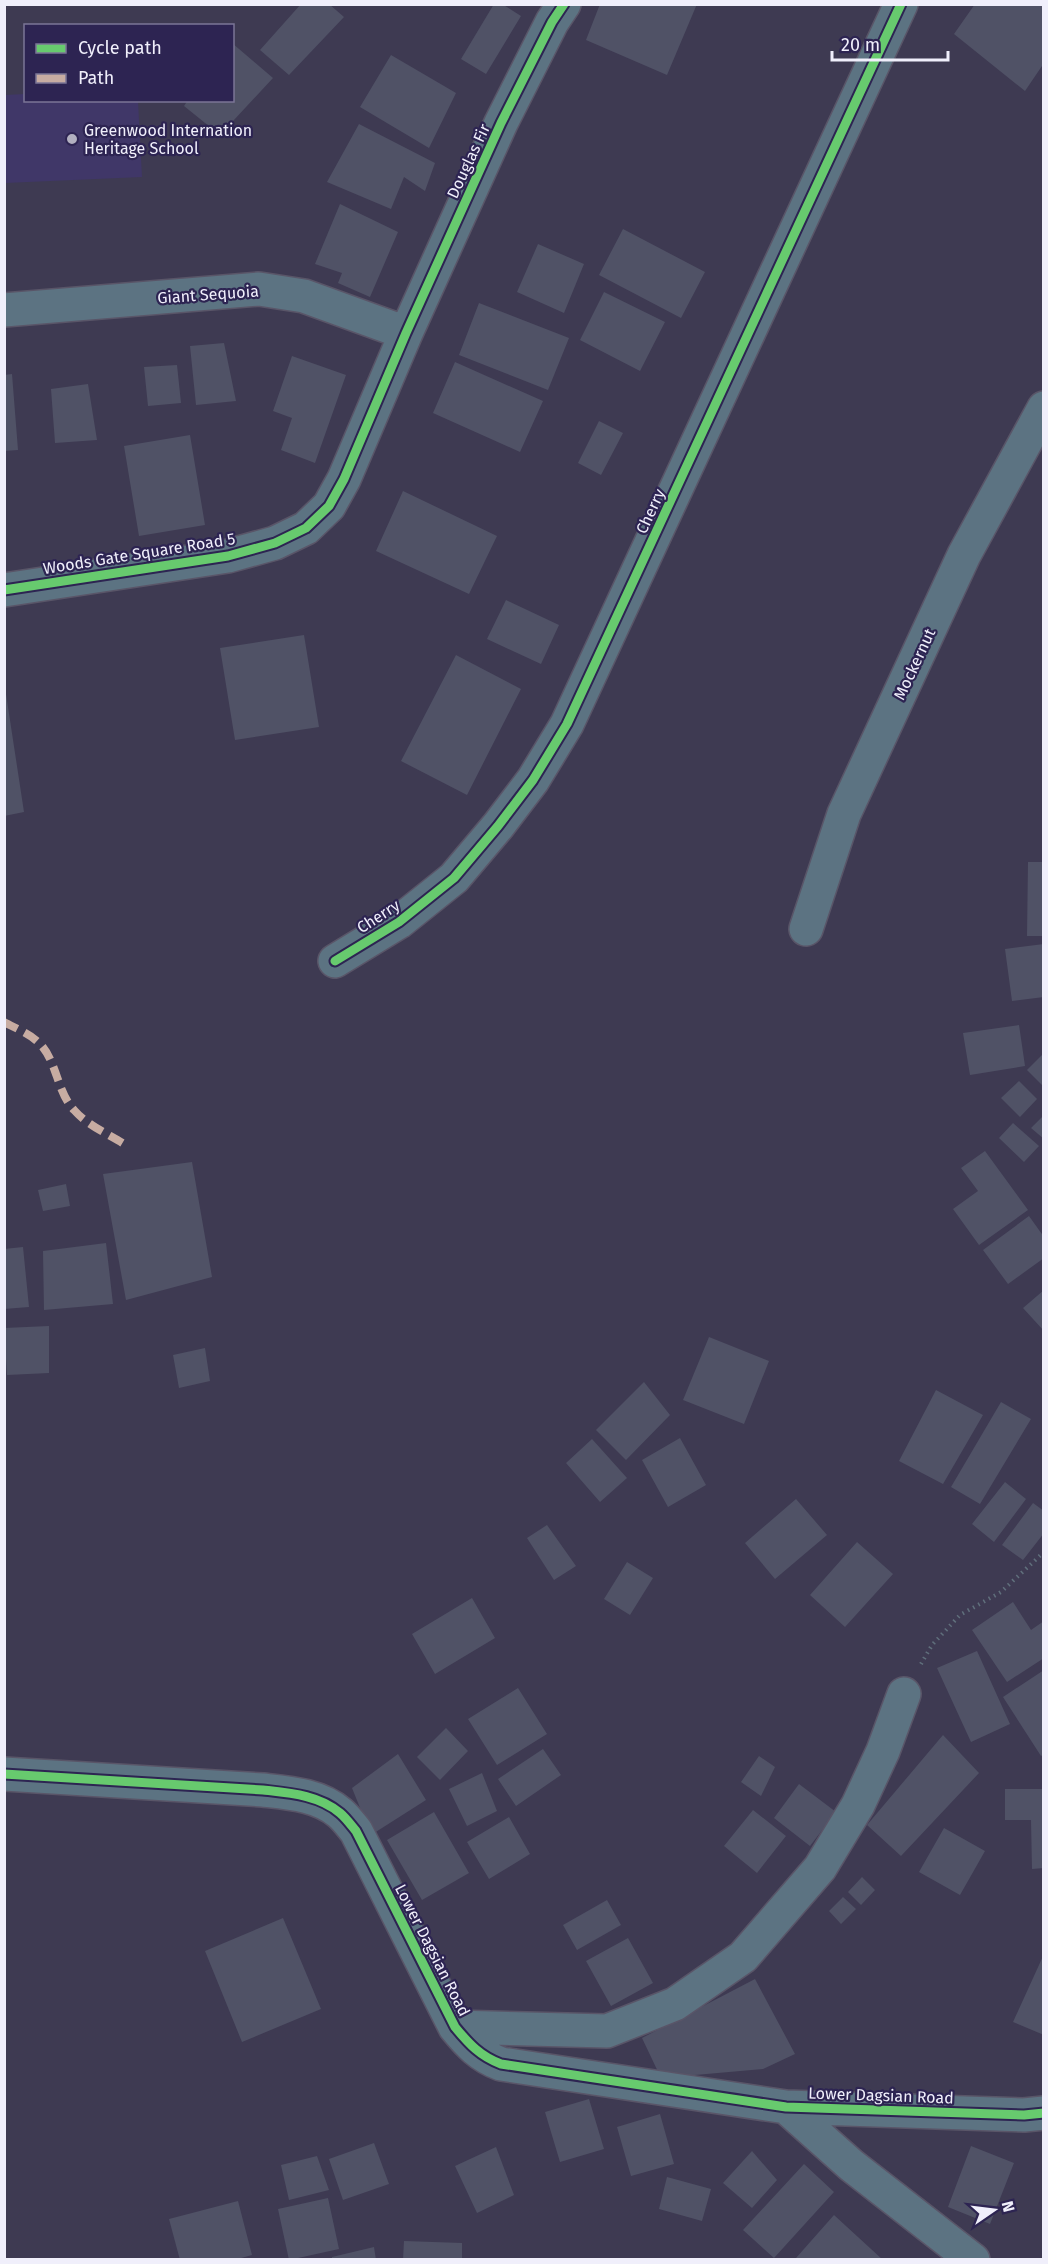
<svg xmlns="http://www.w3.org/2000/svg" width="1048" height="2264" font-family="'Fira Sans',sans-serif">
	<rect width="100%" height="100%" fill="#3e3a52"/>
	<path fill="#403768" d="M25,94L26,100L138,101L142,177L5,183V95Z"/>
	<path fill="#505266" d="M301,4H329L344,17L289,75L260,50Z
		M494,4H502L521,16L486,74L461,59Z
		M600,4H697L667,75L586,40Z
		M975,4H1044V63L1025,91L954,34Z
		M232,43L273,78L220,135L184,106L188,100H232Z
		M391,55L456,93L429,148L360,107Z
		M359,124L435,163L425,191L404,177L391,209L327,182Z
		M340,204L398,232L370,297L338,283L342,273L315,264Z
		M623,229L705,272L681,318L599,275Z
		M538,244L584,264L564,313L517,292Z
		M604,292L665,322L640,371L580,340Z
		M479,303L569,338L548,390L459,355Z
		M224,343L236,401L196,405L190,346Z
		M292,356L346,375L315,463L281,450L292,418L273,411Z
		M455,362L543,401L520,452L433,413Z
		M177,365L181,403L148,406L144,367Z
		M12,374L18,450L4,451V375Z
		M88,384L97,440L55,443L51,389Z
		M599,421L623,433L601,475L578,463Z
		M190,435L205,525L139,536L124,446Z
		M403,491L497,536L469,594L376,551Z
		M506,600L559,625L541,664L487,639Z
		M304,635L319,727L235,740L220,648Z
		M456,655L521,689L467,795L401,761Z
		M6,694L24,812L4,816V695Z
		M1028,862H1044V936H1027Z
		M1044,944V997L1012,1001L1005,949Z
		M1019,1025L1025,1066L970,1075L963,1033Z
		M1044,1053V1087L1027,1070Z
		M1019,1081L1037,1099L1020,1117L1001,1098Z
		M1044,1115V1139L1031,1128Z
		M1013,1123L1039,1146L1024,1162L999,1138Z
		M985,1151L1028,1210L979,1245L953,1209L978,1191L961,1168Z
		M192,1162L212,1277L126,1300L103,1174Z
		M66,1184L70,1206L43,1211L38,1190Z
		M1029,1216L1044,1237V1258L1008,1284L983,1250Z
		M106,1243L113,1304L44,1310L43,1251Z
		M23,1247L29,1307L4,1309V1249Z
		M1044,1290V1331L1023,1308Z
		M49,1326V1373L7,1375L4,1328Z
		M709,1337L769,1361L744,1424L683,1400Z
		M205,1348L210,1381L179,1388L173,1355Z
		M644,1382L670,1415L626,1460L596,1430Z
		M936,1390L983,1415L943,1484L899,1461Z
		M1001,1402L1031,1419L980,1504L951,1487Z
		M680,1438L706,1485L668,1507L642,1460Z
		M592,1439L627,1478L600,1502L566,1463Z
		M1005,1482L1026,1499L994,1542L972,1524Z
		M796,1499L827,1535L775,1579L745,1543Z
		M1033,1503L1044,1511V1533L1023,1560L1002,1545Z
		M547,1525L576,1566L554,1580L527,1538Z
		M857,1542L893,1574L845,1627L810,1595Z
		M627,1562L653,1578L630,1615L604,1599Z
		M472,1598L495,1638L435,1674L412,1634Z
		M1013,1602L1031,1630L1044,1621V1658L1007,1682L972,1630Z
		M977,1651L1010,1724L971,1742L937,1668Z
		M1044,1670V1754L1041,1756L1003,1697Z
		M518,1688L547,1734L497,1765L468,1719Z
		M446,1728L468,1751L440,1780L417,1757Z
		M943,1735L979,1773L901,1856L867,1825Z
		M543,1749L561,1775L516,1806L498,1779Z
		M398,1754L426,1800L371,1835L352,1788Z
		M759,1756L775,1767L761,1796L741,1782Z
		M482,1773L497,1811L467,1826L449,1789Z
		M799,1784L836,1812L810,1846L774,1818Z
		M1005,1789H1044V1868L1032,1869L1031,1820H1005Z
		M753,1810L786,1836L757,1873L724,1846Z
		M434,1812L469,1873L422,1900L387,1840Z
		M509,1817L530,1854L489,1879L467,1842Z
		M944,1828L985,1851L960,1895L919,1872Z
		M862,1877L875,1890L861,1905L848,1892Z
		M843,1897L856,1909L841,1924L829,1911Z
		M607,1900L621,1925L577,1950L563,1925Z
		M283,1918L321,2009L242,2042L205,1951Z
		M628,1938L653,1983L611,2006L586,1961Z
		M1044,1954V2035L1013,2022Z
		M755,1979L795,2054L763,2069L661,2078L642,2038Z
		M589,2099L604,2149L560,2162L545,2112Z
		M660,2114L674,2164L631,2176L617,2127Z
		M374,2143L389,2184L343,2200L329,2159Z
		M971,2146L1014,2163L990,2224L948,2207Z
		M496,2147L514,2195L477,2213L455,2166Z
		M752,2151L777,2180L752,2208L723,2183Z
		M317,2156L329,2190L289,2200L281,2165Z
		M804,2164L834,2192L774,2258L743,2230Z
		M667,2177L711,2189L702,2221L659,2209Z
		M328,2198L339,2249L289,2260L278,2209Z
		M238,2201L252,2255L234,2260H180L169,2219Z
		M834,2215L883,2260L796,2258Z
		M404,2241L462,2243V2260H403Z
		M374,2247L376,2260H332V2257Z"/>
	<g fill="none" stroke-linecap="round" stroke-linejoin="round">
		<defs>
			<path id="minor" d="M4,310L259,289L304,296L406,333
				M4,590L228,556L275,543L306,528L329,506L344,479L406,333L501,123L552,22L564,4
				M806,929L844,814L964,555L1044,408
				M335,961L399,922L454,878L498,826L533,780L567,724L901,4
				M4,1774L263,1790C290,1793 319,1795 340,1813C346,1818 351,1825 356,1831L455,2027C469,2044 480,2056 501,2064L786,2107L1024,2115L1044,2113
				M455,2027L607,2031L675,2004L743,1957L820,1868L858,1805L883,1751L904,1694
				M786,2107L851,2165L973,2260"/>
		</defs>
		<use href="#minor" stroke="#595568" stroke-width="36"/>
		<path stroke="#606f7c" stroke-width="4" stroke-dasharray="1.5 4.5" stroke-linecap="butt" d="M921,1664L932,1645L960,1615L1001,1592L1044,1552"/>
		<use href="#minor" stroke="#5c7382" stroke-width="33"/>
		<path stroke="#c7aca2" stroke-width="8" stroke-dasharray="15 8" stroke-linecap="butt" d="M4,1022C15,1028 28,1033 37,1041C57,1058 56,1091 74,1110C87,1125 108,1134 124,1144"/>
		<defs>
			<path id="cycleway" d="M4,590L228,556L275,543L306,528L329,506L344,479L406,333L501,123L552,22L564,4
				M335,961L399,922L454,878L498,826L533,780L567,724L901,4
				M4,1774L263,1790C290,1793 319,1795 340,1813C346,1818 351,1825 356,1831L455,2027C469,2044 480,2056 501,2064L786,2107L1024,2115L1044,2113"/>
		</defs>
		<use href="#cycleway" stroke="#2d2452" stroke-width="13"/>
		<use href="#cycleway" stroke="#67ca6e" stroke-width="9"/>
	</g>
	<circle fill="#b2b0c0" stroke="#2d2452" stroke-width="2" cx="72" cy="139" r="6"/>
	<g text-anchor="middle" stroke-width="4.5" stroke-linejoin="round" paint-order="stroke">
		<g font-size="16" fill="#f0effb" stroke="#2d2452" text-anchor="start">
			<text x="84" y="136">Greenwood Internation<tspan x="84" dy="18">Heritage School</tspan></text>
		</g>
		<g font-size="16" fill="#f0effb" stroke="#2d2452">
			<text transform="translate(468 161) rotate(-65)" y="6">Douglas Fir</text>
			<text transform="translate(208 294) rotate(-4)" y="6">Giant Sequoia</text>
			<text transform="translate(650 511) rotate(-65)" y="6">Cherry</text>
			<text transform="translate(139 553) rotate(-9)" y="6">Woods Gate Square Road 5</text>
			<text transform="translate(914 664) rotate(-65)" y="6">Mockernut</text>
			<text transform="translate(378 916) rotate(-33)" y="6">Cherry</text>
			<text transform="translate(433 1950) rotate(63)" y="6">Lower Dagsian Road</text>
			<text transform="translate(881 2095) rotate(2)" y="6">Lower Dagsian Road</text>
		</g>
	</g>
	<rect width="1048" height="2264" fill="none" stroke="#f0effb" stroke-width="12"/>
	<rect x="24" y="24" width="210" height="78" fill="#2d2452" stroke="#7b7596" stroke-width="1.5"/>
	<rect x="36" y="44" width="30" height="9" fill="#67ca6e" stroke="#7b7596" stroke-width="1.5"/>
	<text x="78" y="54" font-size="18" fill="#f0effb">Cycle path</text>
	<rect x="36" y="74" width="30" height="9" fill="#c7aca2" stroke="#7b7596" stroke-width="1.5"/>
	<text x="78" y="84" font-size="18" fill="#f0effb">Path</text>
	<g transform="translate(994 2210) rotate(76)" stroke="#2d2452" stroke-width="4.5" paint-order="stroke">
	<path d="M0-4.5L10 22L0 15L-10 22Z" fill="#f0effb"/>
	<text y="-9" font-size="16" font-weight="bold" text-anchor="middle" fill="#f0effb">N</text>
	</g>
	<path d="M832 51v9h116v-9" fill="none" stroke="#f0effb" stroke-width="3"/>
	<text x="841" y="51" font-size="18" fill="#f0effb" stroke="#2d2452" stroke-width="4.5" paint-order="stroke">20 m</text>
</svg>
